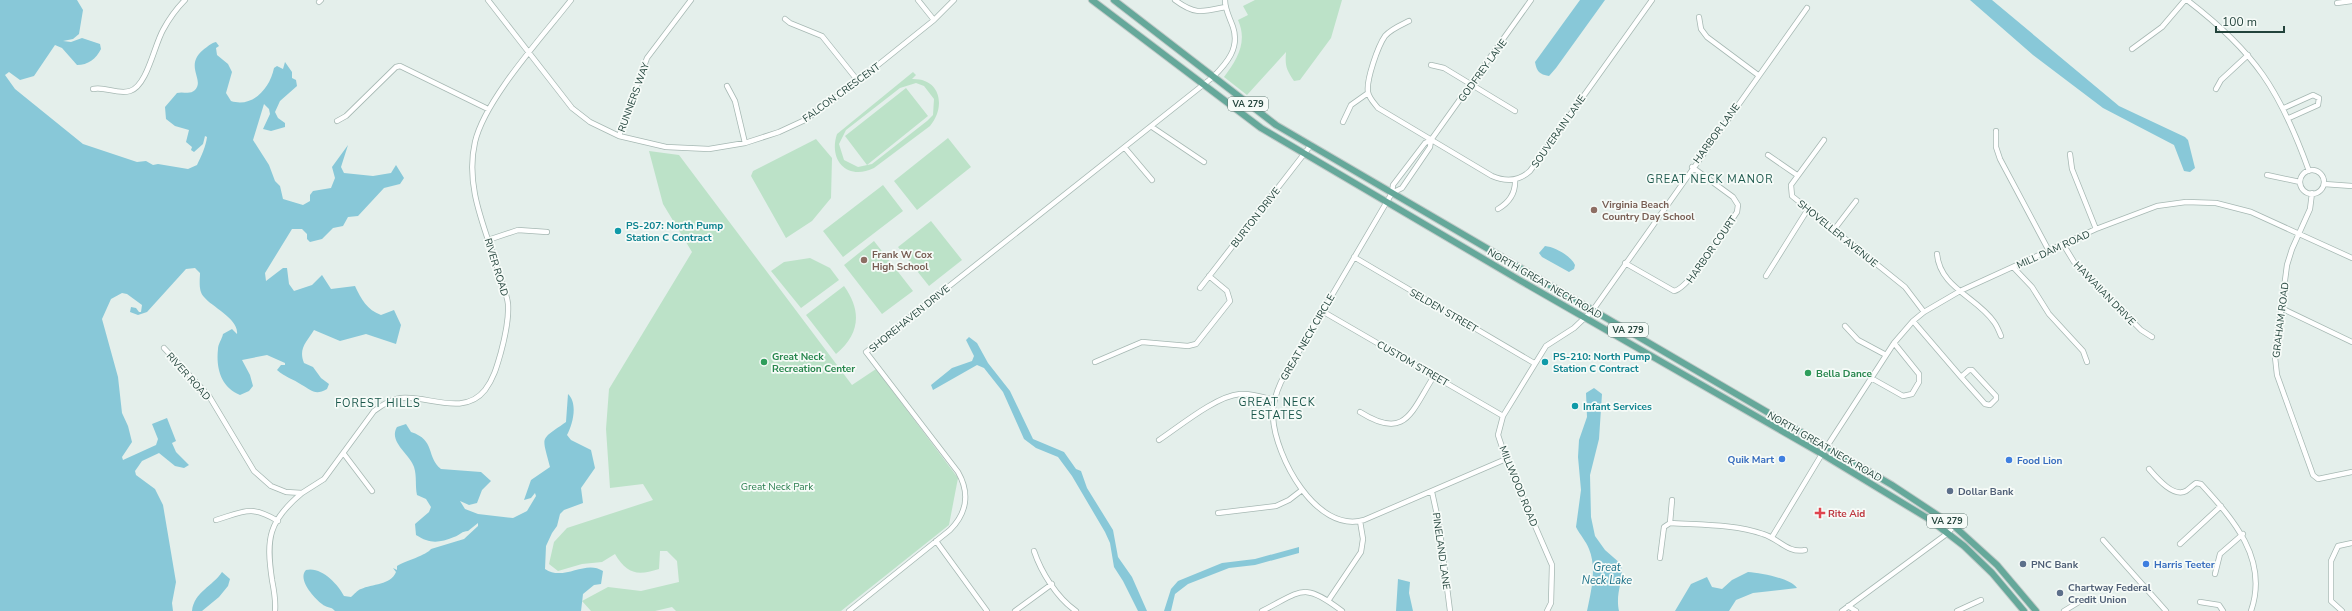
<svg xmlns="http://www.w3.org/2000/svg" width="2352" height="611" font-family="'Nunito Sans',sans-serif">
	<rect width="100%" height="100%" fill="#e4efeb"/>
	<path fill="#bce2c8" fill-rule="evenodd" d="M1255,0H1342L1331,38L1300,80L1294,81C1286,69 1285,66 1286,52L1247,95L1224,77C1237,60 1248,42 1238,20L1248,15L1243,6Z
		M913,72L916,75L912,79C941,78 946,107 930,126L874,168C848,181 828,161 837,134ZM916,83L924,86L934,99L933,115L927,121L872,164L858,167L844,160L839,144L846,130L900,88Z
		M906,88L928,116L867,165L845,136Z
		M948,138L971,167L917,210L894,181Z
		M816,139L832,158L831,198L812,221L786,238L751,176L753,171Z
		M649,151L679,155L852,385L876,369L958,478L949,525L841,611H676L672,607L655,611H591L582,601L608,587L641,591L679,582L677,561L667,551H660L659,569C637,576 627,574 615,554L602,562L582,564L558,571L549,564L554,542L567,528L653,500L643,484L610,488L606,429L609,389L692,252L663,204Z
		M883,185L903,211L843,257L823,231Z
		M931,221L962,260L929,286L898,247Z
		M874,241L913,291L882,314L844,265Z
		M810,258L830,268L839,280L801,308L771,271L784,262Z
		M844,286C862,311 860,334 836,354L806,315Z"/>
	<path fill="#88c8d8" d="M0,0H77L83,10L79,34L73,39L63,41L71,42L82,38L100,44L101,49C96,59 88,65 77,65L62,48L55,45L34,76L20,80L9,72L5,75L15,89L83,144L137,162L146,161L153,165L158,164L188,169L197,165C201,157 206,146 207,137L205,136L203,144L194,152L191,150L192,147L186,142L189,130L175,126L166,119L165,107L177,93C183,91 190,95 195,90C205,80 184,66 203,50C207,47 211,43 216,42L219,46L216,48L217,55L228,64L232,72L226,93L231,101C253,108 270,88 274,68L277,66L283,69L285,62L292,72V78L296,80L297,86L280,101L275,112L278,118L285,123V127L271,131L263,129L270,114L269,109L264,104L253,140L269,165L275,181L280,186L283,199L303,205L310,201V195L313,191L331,188L335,178L332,167L348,145L341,167L344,173L373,176L391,173L396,165L404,178L400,184L384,188L358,216L348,217L343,226L333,228L322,239L310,242L307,239V234L302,229H292L265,273L266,281L283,268H287L289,284L294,291L312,285L322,275L331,289L355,286C361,299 367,310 381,315L394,310L401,325L396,344L366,334L340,341L314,330C307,342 298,348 304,363L313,367L321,378L329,384L327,389C315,396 311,390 302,385C293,379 285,377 277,370L281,365H285V363L267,355L242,360L250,375L253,386L249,391L240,395C220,387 216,367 218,349C218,344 222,339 223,334L232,329L237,334C239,319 212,307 204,297C198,291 200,280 200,273L195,268L186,269L147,312L138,315L130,312L131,307L136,308L139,312H141L142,305L127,294L122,293L111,299L102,319L118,377L122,413L128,426L132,442L122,457L123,460L156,445L158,439L152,424L167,418L176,441L172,443L176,452L189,465L184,468L175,466L159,453L142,461L135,471L136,475L155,489L163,505L176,582L172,603L173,611H0Z
		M1580,0H1605L1556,68L1549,76C1539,74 1537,72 1535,62Z
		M1970,0H1992L2119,106L2185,137L2188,140L2195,168L2190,172L2184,171L2174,145L2103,108L2033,55Z
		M1545,246C1555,247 1571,256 1575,265L1574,269L1569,272L1542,257L1539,253Z
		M969,337L977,343L988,363L1010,391L1033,439L1064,452L1076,469L1081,471L1087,488L1113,530L1118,557L1132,577L1147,611H1138L1123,581L1114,567L1110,543L1105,532L1072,476L1058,457L1036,448L1024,439L1003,392L984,368L977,365L933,390L931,385L952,368L972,361L974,356L966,340Z
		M1594,388L1602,394L1599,439L1590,475L1591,517L1595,536L1605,550L1621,564C1624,582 1615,592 1619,611H1587C1591,592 1597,568 1589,549C1586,541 1580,535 1576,527L1581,490L1578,457L1579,440L1587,417L1586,393Z
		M568,394C578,403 573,424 567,435L571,440L591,450L595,468L581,488L583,503L564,510L560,514L557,526L552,533L546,546L545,569C564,582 585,559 603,571L601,584L594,585L583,594L581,611H335C331,606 326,608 322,604C314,598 297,579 306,570C321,566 338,584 344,596L351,597C354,595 357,590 361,589C372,584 391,585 396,572L393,568L397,570V566C405,561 427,555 431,549L464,539L478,526V523L468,531C462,531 460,535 454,537C439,543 430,544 416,535L415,524L429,512L431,507L426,499L417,495C415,486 417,476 414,467C410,454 388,442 397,427L406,424L411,432C436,440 426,457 441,469L481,472L491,481L482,490L477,503L469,505L460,501L465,509L478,514L513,518L527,511L536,496L535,493L531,498L524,500L531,480L550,467C542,435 539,441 566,422Z
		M1299,547V553L1255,565L1229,568L1188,584L1175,594L1171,611H1164L1171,589L1178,581L1222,563L1255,559Z
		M222,572L230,579L228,586L219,597L202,611H192C194,592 213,586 222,572Z
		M1748,572C1761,573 1790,578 1797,588L1753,593L1736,600L1729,611H1675L1691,584L1707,577L1712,587L1722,589L1732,580Z
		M1398,579L1410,582L1409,593L1413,611H1396Z"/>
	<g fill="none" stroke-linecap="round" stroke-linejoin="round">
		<defs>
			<path id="minor" d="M488,0L572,108L590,122L619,136L666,147L709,149L745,143L779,132L805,120L858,81L934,20L954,0
				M918,0L934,20
				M1175,0C1195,15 1202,12 1225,7
				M2187,0C2255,52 2280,90 2309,171
				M319,2L321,0
				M2337,3L2352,1
				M1699,17L1701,29L1707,37L1758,75
				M785,19L790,23L822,36L858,81
				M1409,21C1401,25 1391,29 1385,36C1378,46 1366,80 1368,92C1369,98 1374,103 1378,108L1492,176C1506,182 1519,181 1530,171L1652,0
				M2132,49L2162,27L2185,0
				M1431,65L1444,68L1515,111
				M727,86L735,101L745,143
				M93,89C105,86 117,95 130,91C147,86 154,46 163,30C169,19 176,9 185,0
				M2216,89L2221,80L2248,55
				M2284,108L2313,95L2319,98L2318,105L2289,118
				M337,121L346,116L396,67L400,66L488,109
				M1343,122L1351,105L1368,93
				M1152,127L1204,162
				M1996,131V147L2000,159L2049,251
				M619,136L647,58L691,0
				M1431,140L1425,143L1393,185L1392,193L1281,382C1276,393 1272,404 1273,417C1275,456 1316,534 1364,520L1506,459
				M1824,140L1791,185L1792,196L1905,287L1924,312
				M1125,148L1152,180
				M2070,154L2072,169L2096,229
				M1768,155L1797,175
				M2300 182a12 12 0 1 1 24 0a12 12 0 1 1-24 0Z
				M2267,175L2300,182
				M2324,184L2352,186
				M1392,193L1402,188L1430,147L1431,140L1531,0
				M2312,193L2310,209L2292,249L2287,265L2275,357L2277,375L2313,475L2318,479L2352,472
				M1498,209C1510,202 1516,193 1515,179
				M1833,231L1856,201
				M488,240L518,230L547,232
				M2063,244L2074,262L2141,330L2152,337
				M1937,254C1940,288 1977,297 1994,322C1997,326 1999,331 2001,336
				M1354,257L1534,363
				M1625,263L1674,291C1690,288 1726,228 1737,212L1738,205L1733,197L1692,167
				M2013,267L2032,287L2049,314L2083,351L2087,362
				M1766,276L1808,209
				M1200,288L1311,145
				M2281,308L2352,342
				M1322,311L1503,416
				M1913,321L1961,377
				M1845,326L1858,340L1886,355
				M164,348L209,396L254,471L271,486L286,492L302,493L324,479L374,411C382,405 391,399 401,398C427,395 464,417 485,390C494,378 497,366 501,352C505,337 509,318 508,304C507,295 503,286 500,277C488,233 464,190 475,142C485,99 543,36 571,0
				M1095,362L1142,342L1188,346L1196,344L1230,301L1227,291L1209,276
				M1969,370H1972L1996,396V399L1990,405L1985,404L1961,377Z
				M1871,378L1903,396L1912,394L1919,382V374L1894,343
				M1360,412C1406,441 1411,412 1434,376
				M1159,440C1180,426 1216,396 1240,394C1252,393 1263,397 1274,400
				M344,454L372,491
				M2149,469C2156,477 2173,498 2186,491C2189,489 2193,485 2196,483L2201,484C2233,519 2269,559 2251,611
				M1432,492L1439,524L1450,611
				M1218,513L1276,506L1289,500L1302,490
				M216,520C245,511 251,505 278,521
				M1670,523C1700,525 1734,524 1763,534C1778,538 1788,554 1805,550
				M1670,523L1672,500
				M1772,537L1822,454L1894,343L1913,321L1924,312L1960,291L2096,229L2157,206L2186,202L2216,203L2251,212L2352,258
				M2103,540L2166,611
				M936,541L987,611
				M2180,544L2221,506
				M1034,551C1041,572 1057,598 1076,611
				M1660,558L1664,527L1670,523
				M2215,574L2220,554L2243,534
				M1328,601L1361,552L1363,539L1360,521
				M2200,602L2219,605L2223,611
				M1848,606L1856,611
				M275,611C276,601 274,590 272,580C266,539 268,521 302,493
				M849,611L950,530C967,513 970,493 958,472L866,352L1213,77C1227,63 1240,48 1233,27C1230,18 1225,10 1225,0
				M1015,611L1052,584
				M1262,611C1302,591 1303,581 1342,611
				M1547,611L1551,603L1552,565L1506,459L1498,435L1503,416L1546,346L1574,328L1593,310L1807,8
				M1842,611L1948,533L1954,526
				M1957,611L1981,600
				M2064,611L2082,600
				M2342,611L2331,601V561L2338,546L2352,543"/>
			<path id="major" d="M1092,0L1261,128L1521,281L1822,454L1929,519L1964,546L1992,573L2024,611
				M1114,0L1276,125L1892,485L1954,526L1997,565L2036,611"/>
		</defs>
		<use href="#minor" stroke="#a6b8b3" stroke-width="6"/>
		<use href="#major" stroke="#c1cac8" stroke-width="8"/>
		<use href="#minor" stroke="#fff" stroke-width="4.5"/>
		<use href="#major" stroke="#65a89a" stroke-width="6"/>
	</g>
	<g fill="#8d6e63" stroke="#f6fbf8" stroke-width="1.5">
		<circle cx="1594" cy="210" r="4"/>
		<circle cx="864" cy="260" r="4"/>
	</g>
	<g fill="#0f9aa8" stroke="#f6fbf8" stroke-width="1.5">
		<circle cx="618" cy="231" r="4"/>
		<circle cx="1545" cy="362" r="4"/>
		<circle cx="1575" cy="406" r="4"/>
	</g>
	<g fill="#2e9e5b" stroke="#f6fbf8" stroke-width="1.5">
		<circle cx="764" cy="362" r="4"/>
		<circle cx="1808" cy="373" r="4"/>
	</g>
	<g fill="#3f7fe0" stroke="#f6fbf8" stroke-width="1.5">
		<circle cx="1782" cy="459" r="4"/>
		<circle cx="2009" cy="460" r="4"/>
		<circle cx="2146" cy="564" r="4"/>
	</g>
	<g fill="#5c6f8a" stroke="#f6fbf8" stroke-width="1.5">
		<circle cx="1950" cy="491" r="4"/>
		<circle cx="2023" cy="564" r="4"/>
		<circle cx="2060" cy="593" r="4"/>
	</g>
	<path fill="#e0444e" stroke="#f6fbf8" stroke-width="1.5" d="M1818 507h4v4h4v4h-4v4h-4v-4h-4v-4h4z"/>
	<g text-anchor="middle" stroke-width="3.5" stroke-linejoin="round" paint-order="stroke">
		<g fill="#f6fbf8" stroke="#627a74" stroke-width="1">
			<rect x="1228" y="97" width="40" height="14" rx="3"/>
			<rect x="1608" y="323" width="40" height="14" rx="3"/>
			<rect x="1927" y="514" width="40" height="14" rx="3"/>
		</g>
		<g font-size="9" font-weight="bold" fill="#22433b">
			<text x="1248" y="107">VA 279</text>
			<text x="1628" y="333">VA 279</text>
			<text x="1947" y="524">VA 279</text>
		</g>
		<g font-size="10" fill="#22433b" stroke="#f6fbf8">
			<text transform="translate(1482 70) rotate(-54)" y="4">GODFREY LANE</text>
			<text transform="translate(841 92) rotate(-36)" y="4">FALCON CRESCENT</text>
			<text transform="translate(633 97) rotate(-70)" y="4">RUNNERS WAY</text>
			<text transform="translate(1558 131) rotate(-55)" y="4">SOUVERAIN LANE</text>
			<text transform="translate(1716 133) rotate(-54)" y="4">HARBOR LANE</text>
			<text transform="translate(1255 217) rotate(-52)" y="4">BURTON DRIVE</text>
			<text transform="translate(1838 233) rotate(39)" y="4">SHOVELLER AVENUE</text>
			<text transform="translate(1711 249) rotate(-55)" y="4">HARBOR COURT</text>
			<text transform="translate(2053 249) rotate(-24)" y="4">MILL DAM ROAD</text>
			<text transform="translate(497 267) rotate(73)" y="4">RIVER ROAD</text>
			<text transform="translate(1545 283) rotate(30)" y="4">NORTH GREAT NECK ROAD</text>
			<text transform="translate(2105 293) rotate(46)" y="4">HAWAIIAN DRIVE</text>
			<text transform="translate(1444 310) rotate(30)" y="4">SELDEN STREET</text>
			<text transform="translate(909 318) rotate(-39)" y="4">SHOREHAVEN DRIVE</text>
			<text transform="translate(2280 320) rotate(-83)" y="4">GRAHAM ROAD</text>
			<text transform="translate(1307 337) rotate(-60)" y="4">GREAT NECK CIRCLE</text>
			<text transform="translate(1413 363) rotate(30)" y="4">CUSTOM STREET</text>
			<text transform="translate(189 376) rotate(48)" y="4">RIVER ROAD</text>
			<text transform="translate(1825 446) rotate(30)" y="4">NORTH GREAT NECK ROAD</text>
			<text transform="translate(1519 486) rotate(68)" y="4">MILLWOOD ROAD</text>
			<text transform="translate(1442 551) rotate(82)" y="4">PINELAND LANE</text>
		</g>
		<g font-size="10" font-weight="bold" fill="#785e54" stroke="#f6fbf8" text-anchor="start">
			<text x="1602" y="208">Virginia Beach<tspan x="1602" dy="12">Country Day School</tspan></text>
			<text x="872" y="258">Frank W Cox<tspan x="872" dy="12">High School</tspan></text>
		</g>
		<g font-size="10" font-weight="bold" fill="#0d838f" stroke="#f6fbf8" text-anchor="start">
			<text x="626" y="229">PS-207: North Pump<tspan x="626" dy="12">Station C Contract</tspan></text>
			<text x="1553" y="360">PS-210: North Pump<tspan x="1553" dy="12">Station C Contract</tspan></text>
			<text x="1583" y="410">Infant Services</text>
		</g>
		<g font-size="10" font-weight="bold" fill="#27864d" stroke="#f6fbf8" text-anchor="start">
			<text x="772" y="360">Great Neck<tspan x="772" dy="12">Recreation Center</tspan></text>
			<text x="1816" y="377">Bella Dance</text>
		</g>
		<g font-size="10" font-weight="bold" fill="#366cbe" stroke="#f6fbf8" text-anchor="start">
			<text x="1774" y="463" text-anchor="end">Quik Mart</text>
			<text x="2017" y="464">Food Lion</text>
			<text x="2154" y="568">Harris Teeter</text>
		</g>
		<g font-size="10" fill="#287d4d" stroke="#f6fbf8">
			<text x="777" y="490">Great Neck Park</text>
		</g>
		<g font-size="10" font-weight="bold" fill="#4e5e75" stroke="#f6fbf8" text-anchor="start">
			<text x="1958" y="495">Dollar Bank</text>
			<text x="2031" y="568">PNC Bank</text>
			<text x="2068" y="591">Chartway Federal<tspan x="2068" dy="12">Credit Union</tspan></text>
		</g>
		<g font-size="10" font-weight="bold" fill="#be3a42" stroke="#f6fbf8" text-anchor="start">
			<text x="1828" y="517">Rite Aid</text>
		</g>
		<g font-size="11" letter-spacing="1" fill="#1b574b" stroke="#f6fbf8">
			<text x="1710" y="183">GREAT NECK MANOR</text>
			<text x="1277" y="406">GREAT NECK<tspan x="1277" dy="13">ESTATES</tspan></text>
			<text x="378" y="407">FOREST HILLS</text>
		</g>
		<g font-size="11" font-style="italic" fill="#166d85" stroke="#f6fbf8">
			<text x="1607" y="571">Great<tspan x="1607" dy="13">Neck Lake</tspan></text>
		</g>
	</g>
	<path d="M2216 26v6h68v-6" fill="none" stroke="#22433b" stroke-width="2"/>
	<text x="2222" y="26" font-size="12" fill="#22433b" stroke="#f6fbf8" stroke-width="3" paint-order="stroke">100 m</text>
</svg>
